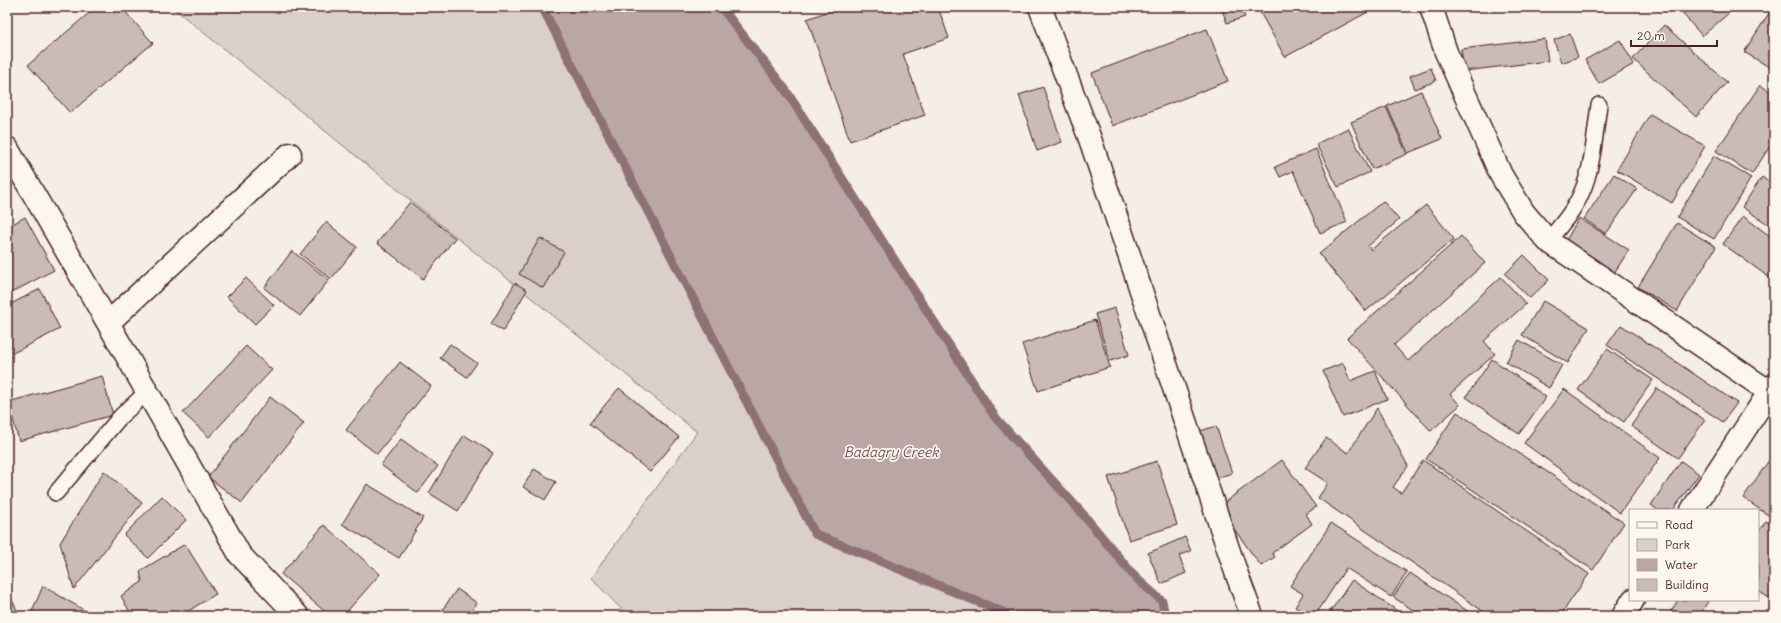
<svg xmlns="http://www.w3.org/2000/svg" width="1781" height="623" font-family="Delius,sans-serif">
	<rect width="100%" height="100%" fill="#f4eee4"/>
	<filter id="ink" filterUnits="userSpaceOnUse"><feTurbulence type="fractalNoise" baseFrequency=".025" numOctaves="2"/><feDisplacementMap in="SourceGraphic" scale="8" xChannelSelector="R" yChannelSelector="G"/><feConvolveMatrix kernelMatrix="1 2 1 2 8 2 1 2 1" color-interpolation-filters="sRGB"/></filter>
	<g filter="url(#ink)">
		<path fill="#dbd0c9" stroke="#92787a" d="M172,7H542L815,534L1012,616H628L591,578L697,432Z"/>
		<path fill="#baa7a5" stroke="#8d7174" d="M542,7H721L785,89L995,417L1081,512L1135,577L1162,601L1165,616H1012L815,534Z"/>
		<g fill="none" stroke-linecap="round" stroke-linejoin="round">
			<path stroke="#8d7174" stroke-width="9" d="M542,7L815,534L1012,616
				M721,7L785,89L995,417L1081,512L1135,577L1162,601L1165,616"/>
		</g>
		<path fill="#cabbb6" stroke="#4a1f2b" d="M96,7H121L153,43L70,113L28,65Z
			M840,7H938L949,38L903,54L925,115L850,141L807,19Z
			M1221,7H1241L1245,17L1227,23Z
			M1257,7H1377L1285,57Z
			M1691,7H1736L1702,36L1683,14Z
			M1773,7H1774V59L1769,67L1744,52Z
			M1664,25L1727,82L1696,117L1633,59Z
			M1207,29L1228,81L1112,126L1092,73Z
			M1570,34L1578,57L1561,63L1554,40Z
			M1545,39L1548,61L1464,71L1461,49Z
			M1620,40L1634,64L1599,84L1585,60Z
			M1431,68L1436,81L1415,89L1410,76Z
			M1760,85L1774,94V140L1752,174L1716,151Z
			M1043,87L1062,142L1037,151L1019,95Z
			M1421,91L1442,139L1408,153L1387,106Z
			M1386,107L1407,154L1372,169L1351,122Z
			M1650,114L1705,146L1672,203L1617,170Z
			M1348,128L1370,172L1338,187L1316,144Z
			M1316,149L1347,222L1320,233L1293,171L1280,177L1275,167Z
			M1714,156L1751,178L1714,239L1677,217Z
			M1614,174L1637,189L1606,234L1584,219Z
			M1762,177L1774,186V228L1742,207Z
			M1383,201L1399,220L1368,246L1371,250L1426,205L1454,239L1366,311L1319,254Z
			M410,202L455,238L423,279L377,243Z
			M1743,216L1774,239V281L1723,244Z
			M25,217L54,270L7,295V227Z
			M1579,218L1629,250L1614,273L1565,242Z
			M326,222L357,247L331,279L300,254Z
			M1677,223L1716,247L1677,311L1638,287Z
			M1461,236L1485,263L1394,345L1408,361L1501,277L1526,304L1484,341L1495,354L1450,394L1460,405L1431,431L1347,338Z
			M540,238L564,252L543,288L519,274Z
			M292,251L329,280L300,316L264,288Z
			M1524,255L1549,280L1530,298L1505,274Z
			M246,278L274,305L255,324L227,297Z
			M515,283L527,290L503,331L491,324Z
			M40,289L60,329L7,356V306Z
			M1543,301L1589,328L1568,363L1522,335Z
			M1115,308L1129,355L1110,361L1095,314Z
			M1095,320L1110,367L1038,391L1022,344Z
			M1621,325L1737,403L1723,422L1607,345Z
			M1519,340L1562,365L1549,388L1506,362Z
			M450,344L477,363L467,377L440,358Z
			M246,346L272,370L209,437L183,413Z
			M1607,349L1653,380L1624,422L1578,390Z
			M1492,359L1546,397L1519,434L1466,397Z
			M400,362L431,386L377,454L346,430Z
			M1343,363L1350,381L1375,371L1387,399L1343,417L1323,371Z
			M102,376L113,415L19,441L8,402Z
			M619,388L679,437L650,472L590,423Z
			M1657,388L1705,420L1678,458L1631,426Z
			M1564,389L1660,458L1620,513L1524,443Z
			M270,397L304,423L242,503L208,477Z
			M1377,408L1408,466L1393,487L1401,493L1423,460L1589,574L1560,616H1490L1318,498L1328,483L1305,468L1326,438L1348,453Z
			M1457,412L1624,523L1593,570L1426,459Z
			M1216,426L1232,473L1210,480L1194,433Z
			M464,435L493,453L458,511L429,493Z
			M401,439L438,466L418,493L381,465Z
			M1774,453V519L1743,498Z
			M1282,460L1316,507L1306,514L1312,524L1272,553L1275,557L1261,566L1218,507Z
			M1157,461L1177,525L1129,540L1108,477Z
			M1681,461L1699,474L1673,510H1658L1651,505Z
			M534,469L556,482L545,500L523,487Z
			M104,471L142,503L74,589L60,543Z
			M367,484L423,518L399,558L342,524Z
			M162,496L186,520L148,558L124,535Z
			M1766,521L1774,526V601L1758,591V532Z
			M1331,523L1407,572L1391,597L1346,568L1315,616H1309L1295,607L1303,594L1290,586Z
			M324,525L380,574L343,616H330L281,574Z
			M1185,537L1191,551L1179,556L1186,573L1161,584L1148,553Z
			M185,544L216,594L180,616H168L164,611L156,616H132L121,596L142,582L140,571Z
			M1410,573L1475,616H1422L1393,597Z
			M1352,580L1405,616H1337L1330,612Z
			M43,586L94,616H30Z
			M457,589L477,603L468,616H438Z
			M7,590L20,616H7Z
			M1678,600H1709L1699,616H1668Z"/>
		<g fill="none" stroke-linecap="round" stroke-linejoin="round">
			<defs>
				<path id="service" d="M1548,241C1557,230 1567,219 1574,207C1593,178 1594,139 1599,105
					M56,493L121,416L147,392"/>
				<path id="minor" d="M1040,7L1090,139L1236,572L1252,616
					M1431,7L1446,52L1501,175L1524,213L1548,241L1774,395
					M7,148L108,323L240,555L298,616
					M108,323L290,154
					M1692,510L1774,385
					M1623,616L1633,600"/>
			</defs>
			<use href="#service" stroke="#4a1f2b" stroke-width="18"/>
			<use href="#minor" stroke="#4a1f2b" stroke-width="25"/>
			<use href="#service" stroke="#fbf7ec" stroke-width="15"/>
			<use href="#minor" stroke="#fbf7ec" stroke-width="22"/>
		</g>
	</g>
	<g text-anchor="middle" stroke-width="3.5" stroke-linejoin="round" paint-order="stroke">
		<g font-size="14" font-style="italic" fill="#714f56" stroke="#fbf7ec">
			<text x="891" y="457">Badagry Creek</text>
		</g>
	</g>
	<rect width="1781" height="623" fill="none" stroke="#fbf7ec" stroke-width="24"/>
	<rect x="12" y="12" width="1757" height="599" fill="none" stroke="#4a1f2b" stroke-width="1.5" filter="url(#ink)"/>
	<rect x="1629" y="509" width="130" height="92" fill="#fbf7ec" stroke="#b4a19f"/>
	<rect x="1637" y="522" width="20" height="6" fill="#fbf7ec" stroke="#b4a19f"/>
	<text x="1665" y="529" font-size="12" fill="#4a1f2b">Road</text>
	<rect x="1637" y="539" width="20" height="12" fill="#dbd0c9" stroke="#b4a19f"/>
	<text x="1665" y="549" font-size="12" fill="#4a1f2b">Park</text>
	<rect x="1637" y="559" width="20" height="12" fill="#baa7a5" stroke="#b4a19f"/>
	<text x="1665" y="569" font-size="12" fill="#4a1f2b">Water</text>
	<rect x="1637" y="579" width="20" height="12" fill="#cabbb6" stroke="#b4a19f"/>
	<text x="1665" y="589" font-size="12" fill="#4a1f2b">Building</text>
	<path d="M1631 40v6h86v-6" fill="none" stroke="#4a1f2b" stroke-width="2"/>
	<text x="1637" y="40" font-size="12" fill="#4a1f2b" stroke="#fbf7ec" stroke-width="3" paint-order="stroke">20 m</text>
</svg>
